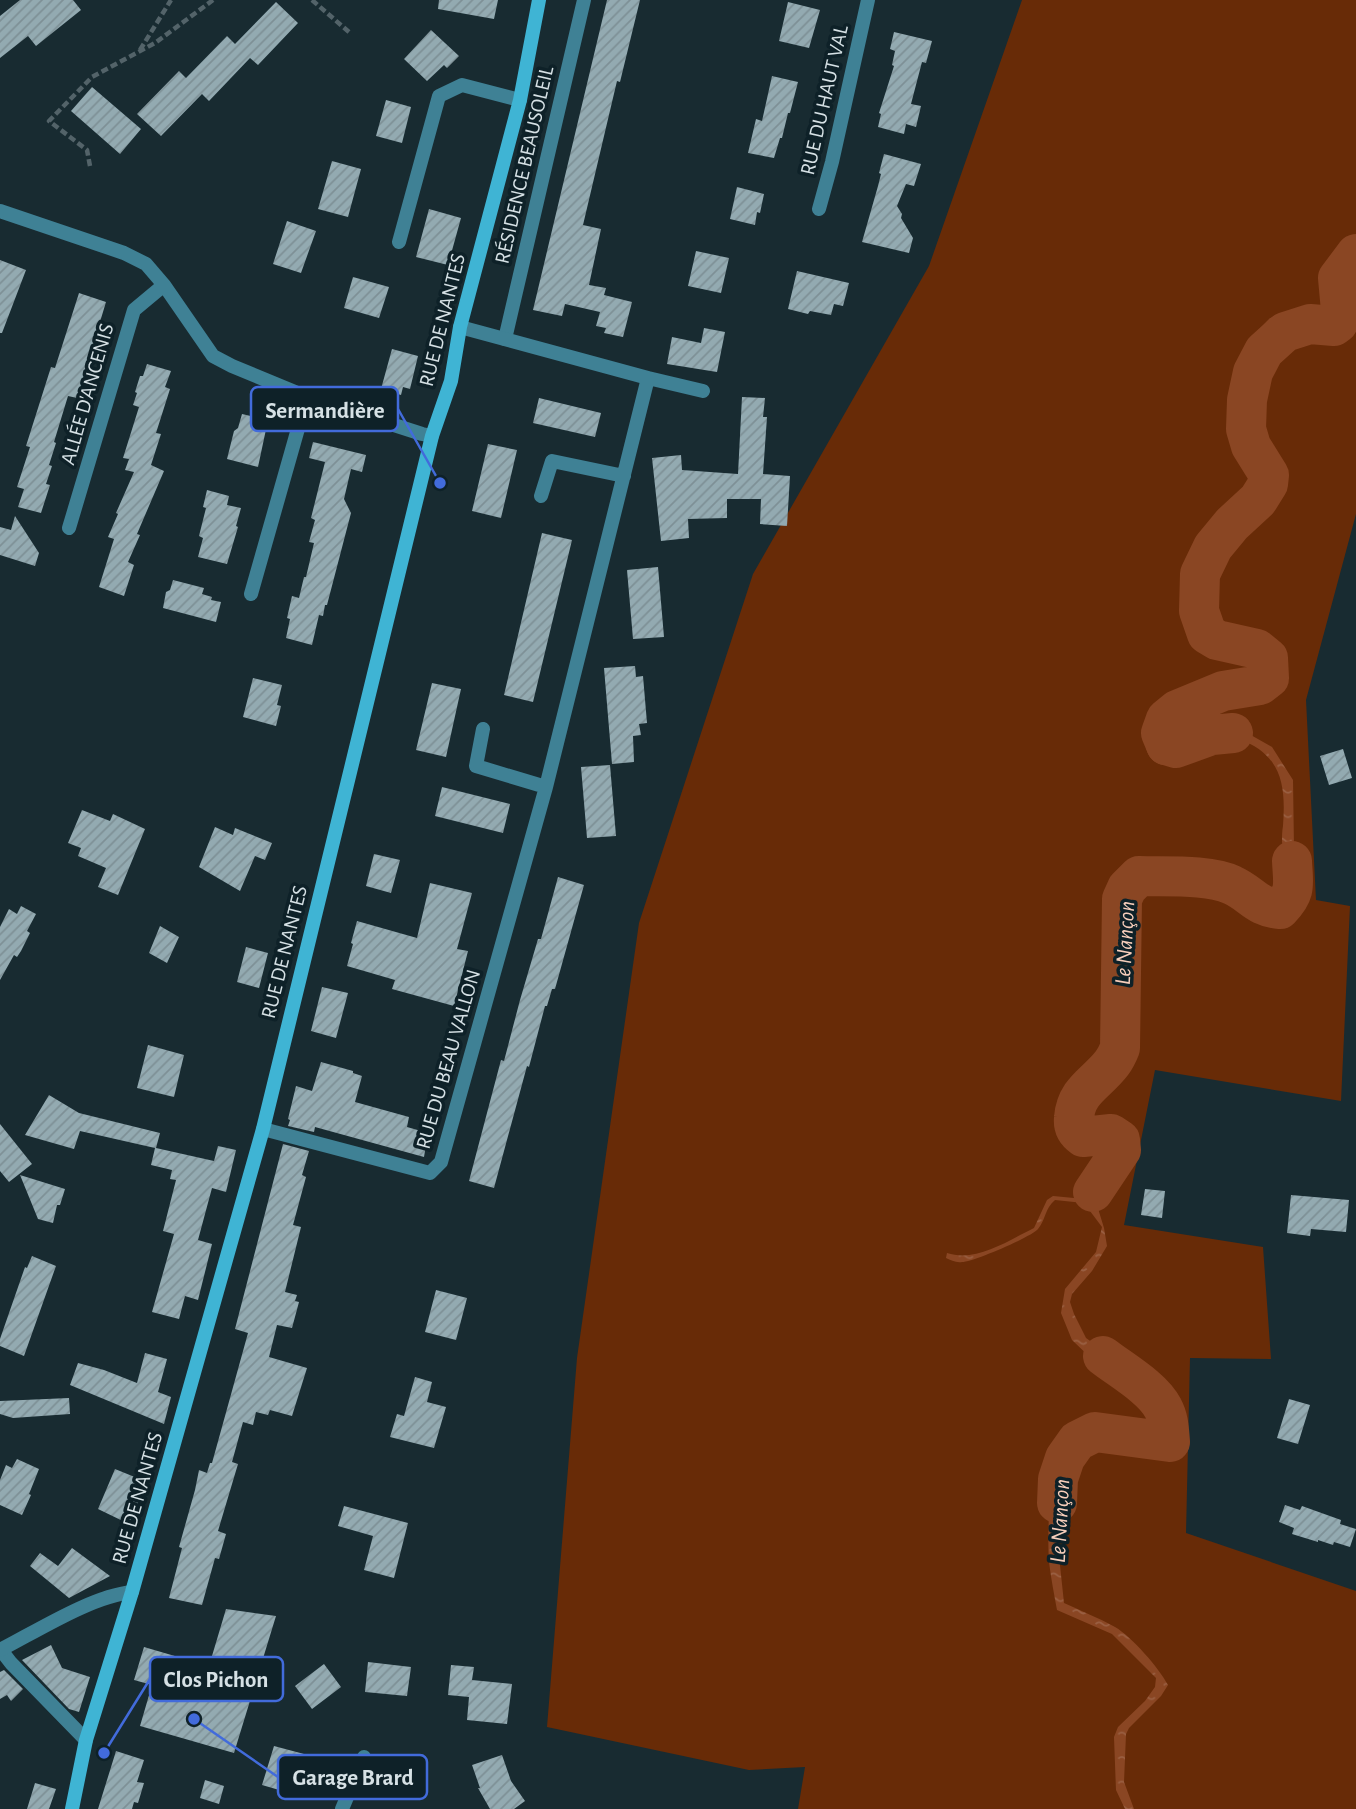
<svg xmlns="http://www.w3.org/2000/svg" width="1356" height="1809" font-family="'Alegreya Sans',sans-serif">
	<defs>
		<pattern id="water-ripples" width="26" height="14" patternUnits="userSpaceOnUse" patternTransform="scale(1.75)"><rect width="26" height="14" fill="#8a4623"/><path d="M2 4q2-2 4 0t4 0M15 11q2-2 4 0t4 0" fill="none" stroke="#9a6043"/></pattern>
		<pattern id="building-hatch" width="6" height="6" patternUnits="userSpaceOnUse" patternTransform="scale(1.75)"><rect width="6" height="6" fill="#93aab1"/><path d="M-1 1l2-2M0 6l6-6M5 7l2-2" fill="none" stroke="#7e9096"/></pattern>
	</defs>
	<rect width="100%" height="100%" fill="#182b31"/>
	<path fill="#682b07" d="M1022,0H1356V514L1306,700L1316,900L1350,906L1341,1101L1155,1070L1124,1225L1263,1247L1271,1359L1190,1358L1186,1533L1356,1591V1809H798L805,1767L749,1770L547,1727L577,1358L639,923L753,574L929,266Z"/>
	<path fill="url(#water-ripples)" d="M1356,242V256L1341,280L1346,322L1329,324L1315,320L1287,329L1267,349L1258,366L1254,383L1251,404L1252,434L1276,473L1271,488L1228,530L1220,546L1203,574V587L1209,623L1214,634L1266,647L1275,653L1274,681L1217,689L1203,695L1172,712L1164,732L1172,742L1174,749L1215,732L1238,730L1249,734L1272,747L1293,780L1294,850L1300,883L1293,901L1279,910L1243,885L1226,877L1144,871L1130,884L1126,901V1045C1124,1050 1121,1056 1118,1060C1103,1078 1086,1083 1080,1108C1076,1121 1081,1128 1090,1138L1109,1134L1117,1129L1130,1143L1122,1151L1096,1190V1202L1104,1228L1107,1246L1092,1271L1072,1294L1070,1302L1074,1314L1086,1338L1150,1384C1154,1386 1158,1387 1161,1390C1172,1400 1175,1425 1176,1440L1116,1431L1095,1430L1080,1441L1071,1450L1065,1464L1060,1502L1059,1556L1064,1603C1081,1611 1099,1618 1115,1627C1132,1637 1159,1668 1168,1685L1161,1696L1129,1728L1126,1734L1124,1782L1134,1809H1125L1116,1790L1114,1737L1118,1727L1145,1701L1155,1687L1156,1678L1112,1634L1057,1610C1054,1594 1051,1578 1049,1562C1047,1529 1048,1436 1083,1421C1107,1411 1137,1423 1162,1428L1157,1395L1094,1361L1072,1340L1061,1313L1065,1289L1096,1252L1102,1227L1084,1203L1055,1200C1045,1208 1046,1219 1038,1229C1033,1236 973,1262 962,1262C956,1263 951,1260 946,1258L947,1253C976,1263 1009,1240 1034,1228L1047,1200L1053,1196L1084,1199L1095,1180L1120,1147L1119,1141L1114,1137C1084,1147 1083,1155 1067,1123L1073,1101L1082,1080L1100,1066L1121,1043C1114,993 1119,942 1117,891L1121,880L1137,863L1236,867L1259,884L1275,898H1284C1299,875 1286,864 1282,842C1282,837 1282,831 1283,826C1286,785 1282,755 1239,739C1233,737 1224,733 1218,736C1212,739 1206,745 1202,750C1192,760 1177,766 1163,765C1154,764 1147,755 1146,747C1144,738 1150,729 1154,722C1164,702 1197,682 1219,679C1236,678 1257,682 1270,669L1265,648L1221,652L1209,648C1199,622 1196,595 1196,567L1212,550L1221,519L1260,485L1269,474C1262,467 1250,461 1244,452C1233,439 1241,366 1247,349C1251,338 1262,326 1270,318L1319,311L1332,315L1338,314L1330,272Z"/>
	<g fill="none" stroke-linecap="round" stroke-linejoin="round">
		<path stroke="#8a4623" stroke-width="40" d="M1233,733L1212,735L1176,748L1166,745L1161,733L1166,719L1177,710L1223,691L1260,685L1269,678L1268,658L1257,649L1217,640L1207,634L1199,611L1200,574L1213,547L1232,524L1258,500L1268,484L1269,475L1251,446L1246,429L1247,400L1253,372L1264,351L1285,332L1310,324L1334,326L1338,323L1341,311L1338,278L1356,254
			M1093,1192L1121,1150L1120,1140L1111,1134L1083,1137C1076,1132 1073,1127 1074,1118C1076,1090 1097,1083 1112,1063C1115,1059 1118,1053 1120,1048L1122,899L1127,888L1139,876C1164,877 1210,874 1232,885C1252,894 1256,907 1280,909C1297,892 1293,884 1292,861
			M1057,1503L1058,1479L1065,1458L1077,1441L1095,1432L1170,1442C1169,1430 1169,1419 1163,1408C1153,1388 1121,1370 1103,1356"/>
	</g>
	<path fill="url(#building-hatch)" d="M20,0H73L81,10L36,46L28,36L0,58V16Z
		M439,0H498L494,19L438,9Z
		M607,0H640L620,82L617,81L583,225L601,229L589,285L606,288L604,295L632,302L623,337L604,333L606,328L596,326L600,312L565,304L562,316L533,310Z
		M276,2L298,23L258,65L250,58L209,101L202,94L161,136L137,114L179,71L186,78L227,36L235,44Z
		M788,2L820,10L809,48L779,41Z
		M431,30L459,56L447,68L444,65L427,81L404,59Z
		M894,32L932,41L926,63L922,62L911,104L921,106L916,127L906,124L904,134L878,127L881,114L879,113L894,66L892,65L895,51L890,49Z
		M772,76L798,82L790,113H788L782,138H780L774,158L748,153L756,119L762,121Z
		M92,87L141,129L120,154L71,111Z
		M386,100L411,107L402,143L376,136Z
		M884,154L921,164L914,186L906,184L897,206L902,214L901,218L913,238L909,253L862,242L878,186L881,174L879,173Z
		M332,161L361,169L348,217L318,209Z
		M737,187L764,194L760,213L757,212L755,225L730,219Z
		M429,209L461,218L448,265L416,257Z
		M287,221L316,231L301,273L273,264Z
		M696,251L729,258L721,293L688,286Z
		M0,260L26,270L2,333H0Z
		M797,271L849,283L843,306L834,304L831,315L810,311L808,314L788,309Z
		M353,277L389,287L379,318L344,308Z
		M79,293L106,302L77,398L68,396L54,442L56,443L49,465L52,466L46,484L50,485L41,513L18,507L24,489L17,487L30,447L26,446L51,367L55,368Z
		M704,328L725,332L717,372L667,364L672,337L701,343Z
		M392,349L418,356L410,389L403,387L401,395L381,389Z
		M147,364L171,371L165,387L170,389L156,433L161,434L151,465L164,471L137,534L140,535L128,562L134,565L124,596L99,587L114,539L108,537L118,514L116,513L134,472L125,470L129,459L123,458L139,407L133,405L137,393L135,392L140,376H143Z
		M742,397L765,398L763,417H767L763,474L790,476L787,526L760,524L761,499H727V518L688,519L689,538L661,541L652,458L681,455L682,470L738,474Z
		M539,398L601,413L595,437L533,423Z
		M242,414L268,420L258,467L227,459L234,431L238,428Z
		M313,442L366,455L362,472L351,469L344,499L351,513L327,605H325L323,616L319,615L312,645L286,638L290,619L287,618L292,596L299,598L304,577H306L314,543L309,542L315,520L311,518L325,462L309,458Z
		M488,444L517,450L501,518L472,511Z
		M207,490L229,496L227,505L241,508L236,526L238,527L227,564L198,557L203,538L199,536L206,508L203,507Z
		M15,516L39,553L35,566L0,555V527L11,530Z
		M542,533L572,540L533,702L504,695Z
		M658,567L664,637L633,639L627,570Z
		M173,580L204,588L202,594L212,597L211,600L221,602L216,622L163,608L166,592L170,590Z
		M635,666L636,677L643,676L647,723L639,724L641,735L633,736L634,762L612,764L604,668Z
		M253,678L282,685L277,705L281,706L276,726L243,717Z
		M432,683L461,689L446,757L416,750Z
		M1343,749L1352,778L1329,785L1320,756Z
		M610,765L616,836L587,838L581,767Z
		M442,787L510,804L503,833L435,816Z
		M82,810L110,821L113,814L145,829L118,895L98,887L106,868L78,856L81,848L68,843Z
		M215,827L233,835L235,828L272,843L265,860L255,856L240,891L199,867Z
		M374,854L400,860L391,893L366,886Z
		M558,877L584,885L555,989H552L547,1006H545L529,1067L527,1066L494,1188L469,1181L501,1060L504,1061L520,1000L538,939H541Z
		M430,883L472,893L457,949L468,951L454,1006L392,989L395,980L347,966L353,944L351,943L357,921L417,938Z
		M21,906L36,914L27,931L30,933L21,951L17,957L14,955L0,980V927L9,909L17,914Z
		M160,926L179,937L167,963L149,953Z
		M246,947L268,953L259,988L237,982Z
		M322,987L348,993L336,1038L311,1031Z
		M148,1045L184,1055L174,1097L137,1088Z
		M321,1062L353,1071V1073L362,1076L355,1102L409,1117L407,1127L428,1133L424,1157L315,1127L314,1132L288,1126L290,1120L288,1119L296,1086L312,1091Z
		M49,1095L79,1113L160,1133L156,1148L214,1161L218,1146L236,1150L226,1192L212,1188L198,1240L212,1244L198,1300L185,1296L179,1319L152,1312L174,1234L163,1231L176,1180L170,1179L172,1170L151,1165L155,1148L80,1131L74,1149L25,1135Z
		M0,1124L32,1164L9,1182L0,1171Z
		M283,1144L309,1151L302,1175L306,1177L293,1225L301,1227L285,1292L297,1295L295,1301L299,1302L292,1328L277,1325L269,1357L307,1368L292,1416L270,1410L268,1415L256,1412L253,1425L243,1422L232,1462L238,1464L218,1531L226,1534L219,1559L215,1558L202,1605L169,1598L182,1548L179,1547L195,1490L199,1470L207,1473L210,1463H212L248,1333L235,1329Z
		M20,1175L65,1189L60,1205H57L53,1223L38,1219Z
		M1145,1189L1165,1191L1162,1218L1141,1215Z
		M1291,1195L1349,1200L1346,1232L1311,1229L1310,1236L1287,1233Z
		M32,1256L56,1266L24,1356L0,1346V1339L25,1267L27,1268Z
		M436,1290L467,1298L456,1340L425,1332Z
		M145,1353L167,1359L158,1392L171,1397L164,1424L70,1385L78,1363L104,1370L137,1383Z
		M415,1377L432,1382L427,1402L446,1407L434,1448L390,1437L397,1414L404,1416Z
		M69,1398L70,1414L13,1418L0,1414V1401Z
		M1289,1399L1310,1405L1298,1444L1277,1438Z
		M17,1459L39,1469L29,1494L31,1495L22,1515L0,1505V1480L6,1465L12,1468Z
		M115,1469L147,1482L129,1524L98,1509Z
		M1285,1505L1300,1510L1302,1506L1341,1520L1340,1524L1356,1529L1350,1547L1334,1542L1333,1545L1318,1540V1542L1292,1534L1294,1528L1279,1522Z
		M344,1506L408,1523L394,1578L364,1570L373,1536L338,1526Z
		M72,1548L110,1576L69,1598L30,1566L40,1553L58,1566Z
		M226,1609L276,1616L234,1753L140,1726L152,1685L134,1680L144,1647L209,1666Z
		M51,1645L62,1668L90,1677L79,1712L69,1709L22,1660Z
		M368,1662L411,1667L407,1696L365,1692Z
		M324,1664L341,1687L312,1709L295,1686Z
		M451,1665L474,1667L472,1680L512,1684L507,1724L467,1720L469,1697L448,1695Z
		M4,1670L23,1689L11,1701L7,1695L0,1699V1672Z
		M274,1746L304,1754L293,1794L262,1785Z
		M116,1751L144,1760L137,1782L144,1783L138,1803L134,1802L132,1809H98Z
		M502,1755L511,1781L525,1801L514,1809H490L478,1788H480L472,1765Z
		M205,1780L224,1786L219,1804L200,1798Z
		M35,1783L56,1789L49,1809H27Z"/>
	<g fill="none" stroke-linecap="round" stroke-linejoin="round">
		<path stroke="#536369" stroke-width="4.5" stroke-dasharray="7 3.5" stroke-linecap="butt" d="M312,0L349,32
			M140,50L171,0
			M90,166L87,150L49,121L92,77L155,43L213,0"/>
		<path stroke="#3f8195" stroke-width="14" d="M505,339L584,0"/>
		<path stroke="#3f8195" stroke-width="14" d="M1,1650L11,1663L86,1740"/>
		<path stroke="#3f8195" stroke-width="14" d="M819,209L832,162L868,0
			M0,211L124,253L146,264L164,285L213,356L232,366L307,397L422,434L432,436
			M399,242L439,96L462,85L520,100
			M648,378L703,391
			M541,496L552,461L624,476
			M69,528L134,310L164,285
			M251,594L307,397
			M483,729L476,766L546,787
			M263,1129L430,1173L441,1162L546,787L648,378L460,327
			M0,1650C37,1631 92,1596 132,1592
			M342,1809L364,1757"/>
		<path stroke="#3fb4d4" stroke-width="14" d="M72,1809L86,1740L132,1592L263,1129L432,436L451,381L460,327L520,100L539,0"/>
	</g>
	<g text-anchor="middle" stroke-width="7" stroke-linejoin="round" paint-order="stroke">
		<g font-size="21" fill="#d6e1e5" stroke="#0e2128">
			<text transform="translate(824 100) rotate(-77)" y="7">RUE DU HAUT VAL</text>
			<text transform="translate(524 165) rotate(-77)" y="7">RÉSIDENCE BEAUSOLEIL</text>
			<text transform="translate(442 320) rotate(-76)" y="7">RUE DE NANTES</text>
			<text transform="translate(87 394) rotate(-74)" y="7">ALLÉE D'ANCENIS</text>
			<text transform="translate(284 952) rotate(-76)" y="7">RUE DE NANTES</text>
			<text transform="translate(448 1059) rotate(-74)" y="7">RUE DU BEAU VALLON</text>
			<text transform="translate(137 1498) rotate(-74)" y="7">RUE DE NANTES</text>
		</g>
		<g font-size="23" font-style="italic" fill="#f7cebb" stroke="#0e2128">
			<text transform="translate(1124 943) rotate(-87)" y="8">Le Nançon</text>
			<text transform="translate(1059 1521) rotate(-87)" y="8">Le Nançon</text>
		</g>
	</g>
	<path fill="none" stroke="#426bdb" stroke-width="2.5" d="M440 483L398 409M104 1753L150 1679M194 1719L278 1777"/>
	<g fill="#426bdb" stroke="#0e2128" stroke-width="2.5">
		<circle cx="440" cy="483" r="7"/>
		<circle cx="104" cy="1753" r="7"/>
		<circle cx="194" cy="1719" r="7"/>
	</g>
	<g fill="#0e2128" stroke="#426bdb" stroke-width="2.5">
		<rect x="251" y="387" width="147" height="44" rx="7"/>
		<rect x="150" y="1657" width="133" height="44" rx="7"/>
		<rect x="278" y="1755" width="149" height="44" rx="7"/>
	</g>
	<g font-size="23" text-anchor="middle" font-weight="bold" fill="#d6e1e5">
		<text x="325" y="418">Sermandière</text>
		<text x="216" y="1687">Clos Pichon</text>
		<text x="353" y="1785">Garage Brard</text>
	</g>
</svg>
